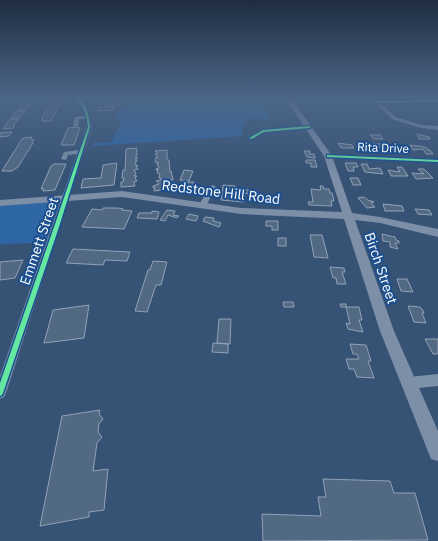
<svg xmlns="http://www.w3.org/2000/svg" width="438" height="541" font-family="'IBM Plex Sans',sans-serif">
	<rect width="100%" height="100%" fill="#365274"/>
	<path fill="#2f66a5" d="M124,98H254L263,102L271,119H248L243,125L242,136L93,146V143L111,142L121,124L116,117L118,112L126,104Z
		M60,200L46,243L0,244V206Z"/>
	<path fill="#526984" stroke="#92a2b6" d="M112,98H120L119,106H113V110L97,111L99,107L110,106Z
		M55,100H62L53,117L50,121H42V117L48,106Z
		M30,103L29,107L25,110H17L22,104Z
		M16,111H25L21,117L11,118Z
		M10,119H19L14,124V128L3,129Z
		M76,127L80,128L74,145H61L68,128Z
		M12,132L9,136L0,137V133Z
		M417,134L429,137L430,139H419Z
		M370,135H380L383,139H374Z
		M32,137L31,139L34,140L32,143H33L18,167L12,171H2L20,142L23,138Z
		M338,143L352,145L354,148H341Z
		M367,144H382L384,148L373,146L375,151L370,150Z
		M410,145L425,147L428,149L427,150H430L433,154H426L423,149L413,150Z
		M396,146H402L409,153H400Z
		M137,148L136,150H137V152L136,153H137V155L135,157H137V159L135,160H137L135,164L138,166H136L138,169L134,170L136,174L134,176H137L135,178L137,181L134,182L135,186L121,187V182H123L124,178H122L123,170H125L126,149Z
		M167,150V160H169L170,172L171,171L173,180H170V184L167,185L168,189L154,191L155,187L153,188V186L159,184L156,181L161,180V178H159L160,174L157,173L158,170H156V169L159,168L157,164L159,163L155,162L156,159L155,158L158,157L155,154H157V152L155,151Z
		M304,151H310L309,154H314L315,158L307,157Z
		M306,160H315L317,167H311V163H306Z
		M117,163L114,185L81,188L83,179L101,178L103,165Z
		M345,163H356L358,167H353L354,171H348Z
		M54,164H66L55,190L43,191L44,189H41L51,166Z
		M361,164H367L369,169L380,168L383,174L365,172Z
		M397,167H402L408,176H391L388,170L400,172Z
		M418,169H424L433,178L416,179L412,173L424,174Z
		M184,170L193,171L189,181L180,180Z
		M350,178H358L361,185H353Z
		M186,182H194L191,188L182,190Z
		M223,185L235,186V189L249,190L250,194L245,193L244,202L221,200Z
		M320,186H323L324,189H329L330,193H332L334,201H331L332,206L309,205L308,202H313L311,189L321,190Z
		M364,197L369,201H372L374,202L371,203L375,207L367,208L358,198Z
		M383,204L402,206L404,211H385Z
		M103,208H118L123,209L122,210L132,211L124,229L82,227L92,209L102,210Z
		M415,209L429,210L432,215L418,214Z
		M167,210L175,211L173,215L179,216L177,218L168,215L165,221L160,220Z
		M152,211L159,212L157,219L137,218L139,213H152Z
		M189,214L198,216L196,221L186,219Z
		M205,217L214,218L213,221L221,223L219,227L203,221Z
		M266,221H278V230H272V226H266Z
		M382,234L395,237L396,240L399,241V243H395L398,249L390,247V242L383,241Z
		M310,235H322L328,258L314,257Z
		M278,238H286V246H278Z
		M73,249L130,252L127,261L105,260L103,265L66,263Z
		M23,260L15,278L0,280V262Z
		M153,261L167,262L161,285H156L147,312L135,311L148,270H150Z
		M330,267L344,268L345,272H342L346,284H337L336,278H333Z
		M397,279H407L413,292L401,291Z
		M283,302H293L294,307H284Z
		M340,304H346V307H359L362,320H359L363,332L348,329L346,323L350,324L346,307H341Z
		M89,305L84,338L44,343L53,310Z
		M408,306L420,307L422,309L424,313H422L426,323L414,322Z
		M219,319H231L230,344L217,343Z
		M425,339H438V354H433Z
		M213,343L228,344V353L212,352Z
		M350,344L366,345L371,361H368L374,378L357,377L354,369H349L346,359H359L357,354H353Z
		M100,410L99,414L103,419L99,424L98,432L102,437L97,443L93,471L108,469L104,510L89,512V517L40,526L62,416Z
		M323,479L390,481L394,493H415L428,540L263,541L262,514L321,516L318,497H326Z"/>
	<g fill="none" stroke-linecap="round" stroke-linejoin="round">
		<path fill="#7d92a8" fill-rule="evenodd" d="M75,98H80C88,107 90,116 92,127L6,393L4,397L0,399V376L77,154L68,155L66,160L61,159L64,152L79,150L86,127V119H79L78,127L73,126L75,117L85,116L82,108Z
			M370,98H375L378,101L438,100V102L380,103L396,117L421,125L438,126V130L421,128L392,119Z
			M309,125L312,127L311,128L264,132L253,139L248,138L263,129Z
			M328,154L438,159V163L326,157L325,156Z
			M213,185L216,187L206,206L205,208H199L198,206L211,186Z
			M438,374V386L409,389L405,387L403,383L405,379L409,377Z"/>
		<path fill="#7d8ea7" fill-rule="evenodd" d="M285,98H291L332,156L352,213L380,217L438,229V237L380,223L355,220L394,331L438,431V461L431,459L380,331L344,219L241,214L122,197L0,206V200L122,191L241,208L342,212L324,156Z"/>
		<defs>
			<path id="cycleway" d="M76,98H79C87,107 89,116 90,127L59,227L3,393L2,395L0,396V383L54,227L88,127C87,116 84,107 76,98Z
				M438,100V102L377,103L376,102L377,101Z
				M309,126H310V128L264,132L252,139L249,138L263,130Z
				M327,155L438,160V162L328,157H327Z"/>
		</defs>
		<use href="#cycleway" stroke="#1b4f8f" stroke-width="3"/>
		<use href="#cycleway" fill="#66e7a1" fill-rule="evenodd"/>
	</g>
	<linearGradient id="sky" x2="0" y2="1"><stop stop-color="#1e2d40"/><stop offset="0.56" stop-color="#4c6688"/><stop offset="1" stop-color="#4c6688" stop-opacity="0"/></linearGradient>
	<rect width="438" height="174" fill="url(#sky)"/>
	<g text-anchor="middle" stroke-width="4" stroke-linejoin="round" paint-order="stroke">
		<g font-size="12" fill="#fff" stroke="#1b4f8f">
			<text transform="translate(383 148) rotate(2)" y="4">Rita Drive</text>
		</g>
		<g font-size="14" fill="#fff" stroke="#1b4f8f">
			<text transform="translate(221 192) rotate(7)" y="5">Redstone Hill Road</text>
			<text transform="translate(39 241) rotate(-71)" y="5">Emmett Street</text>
			<text transform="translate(381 268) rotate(71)" y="5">Birch Street</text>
		</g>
	</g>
</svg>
